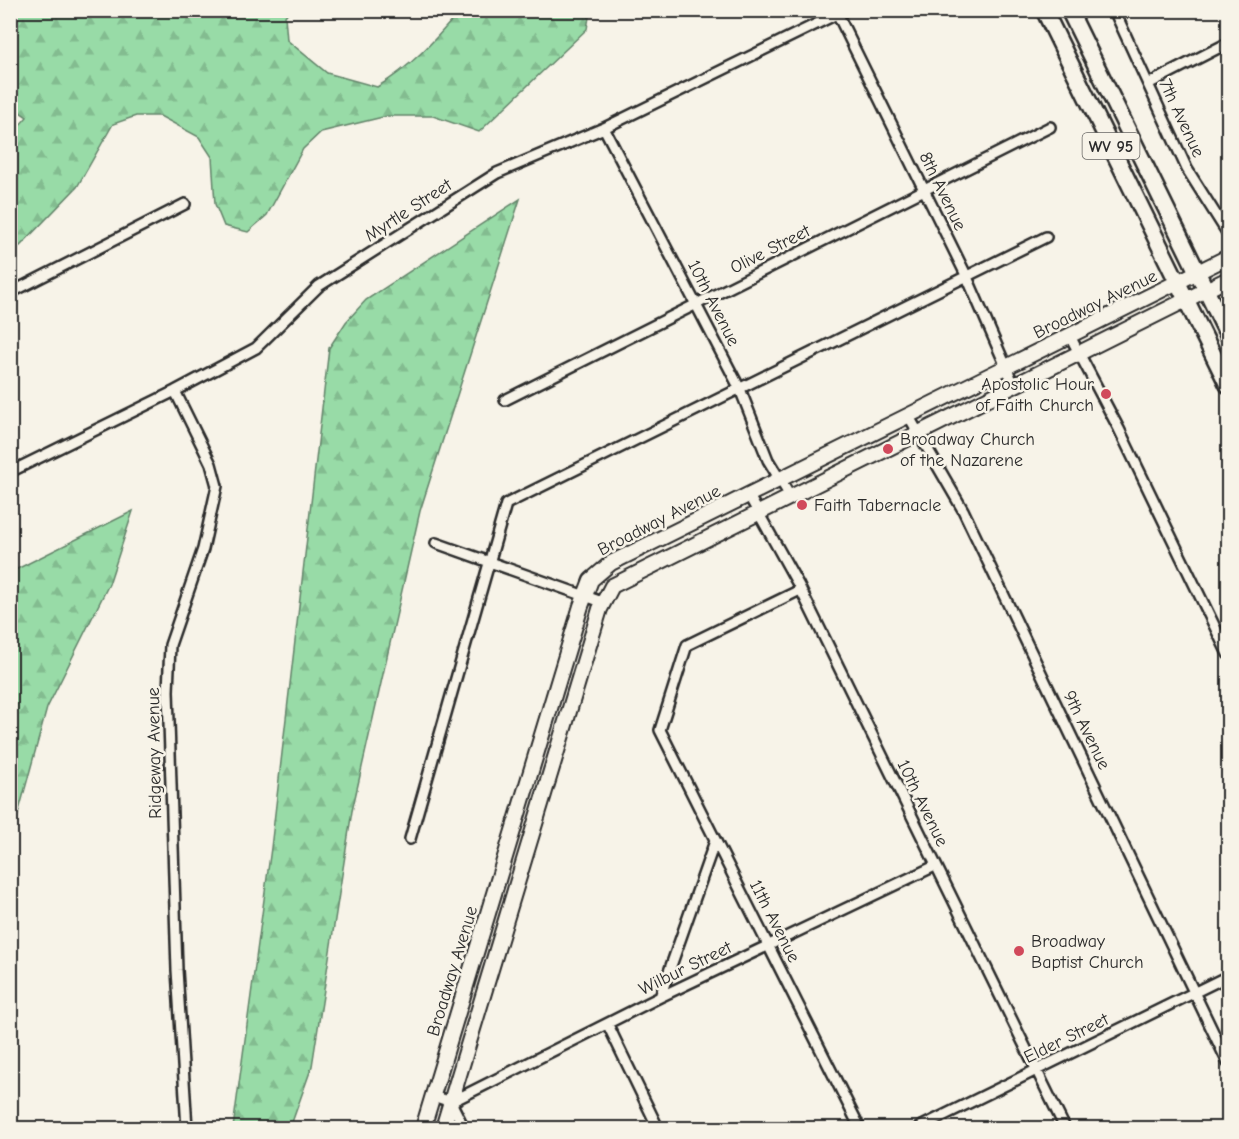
<svg xmlns="http://www.w3.org/2000/svg" width="1239" height="1139" font-family="'Comic Neue',sans-serif">
	<defs>
		<pattern id="forest-firs" width="22" height="20" patternUnits="userSpaceOnUse" patternTransform="scale(1.5)"><rect width="22" height="20" fill="#98dba7"/><path d="M5 1l3.5 6h-7zM16 11l3.5 6h-7z" fill="#83bc90"/></pattern>
	</defs>
	<rect width="100%" height="100%" fill="#f7f3e8"/>
	<filter id="ink" filterUnits="userSpaceOnUse"><feTurbulence type="fractalNoise" baseFrequency=".0167" numOctaves="2"/><feDisplacementMap in="SourceGraphic" scale="12" xChannelSelector="R" yChannelSelector="G"/><feConvolveMatrix kernelMatrix="1 2 1 2 8 2 1 2 1" color-interpolation-filters="sRGB"/></filter>
	<g filter="url(#ink)">
		<path fill="#f1e5cf" d="M1228,281V328L1210,290Z"/>
		<path fill="url(#forest-firs)" stroke="#628369" stroke-width="1.5" d="M11,10L289,11L285,16L287,40L327,73L377,87C410,68 435,40 460,11H590L587,29L479,132L433,116H387L321,132L303,149L267,215L248,232L224,226L215,204L212,157L199,137L160,116H136L113,124L77,187L20,246L11,249V135L27,117L11,106Z
			M520,199L420,511L352,811L312,1066L290,1128H233L271,848L329,348L346,322L366,300Z
			M133,511L109,584L47,708L11,840V572Z"/>
		<g fill="none" stroke-linecap="round" stroke-linejoin="round">
			<defs>
				<path id="street" d="M1114,10L1187,169L1228,234
					M836,11L967,277L1014,385
					M1148,84L1228,43
					M604,128L740,389L768,460L790,496
					M10,293L185,204
					M1070,336L1119,429L1228,654
					M175,391L211,464L217,486L203,549L170,645L168,691L177,970L187,1128
					M505,400L1050,127
					M908,415L963,510L1228,1063
					M10,472L175,391L256,348L319,286L497,173L604,128L845,10
					M748,494L799,586L1065,1128
					M436,543L602,602
					M800,590L687,645L660,730L860,1128
					M410,839L506,504L1046,237
					M660,997L715,841
					M608,1025L658,1128
					M433,1096L451,1102L464,1128
					M451,1102L660,997L935,866
					M918,1128L1228,976"/>
				<path id="secondary" d="M423,1128L581,606L591,580L611,563L1228,257
					M443,1128L600,609L612,586L1228,279"/>
				<path id="primary" d="M1044,10L1228,385
					M1069,10L1228,335"/>
			</defs>
			<use href="#street" stroke="#2b2b2b" stroke-width="14"/>
			<use href="#secondary" stroke="#2b2b2b" stroke-width="18"/>
			<use href="#primary" stroke="#2b2b2b" stroke-width="20"/>
			<use href="#street" stroke="#f7f3e8" stroke-width="9"/>
			<use href="#secondary" stroke="#f7f3e8" stroke-width="14"/>
			<use href="#primary" stroke="#f7f3e8" stroke-width="15"/>
		</g>
	</g>
	<g fill="#d1495b" stroke="#f7f3e8" stroke-width="2">
		<circle cx="1106" cy="394" r="6"/>
		<circle cx="888" cy="449" r="6"/>
		<circle cx="802" cy="505" r="6"/>
		<circle cx="1019" cy="951" r="6"/>
	</g>
	<g text-anchor="middle" stroke-width="5" stroke-linejoin="round" paint-order="stroke">
		<rect fill="#f7f3e8" stroke="#686764" stroke-width="1.5" x="1082.5" y="133" width="57" height="26" rx="4.5"/>
		<g font-size="16" font-weight="bold" fill="#2b2b2b">
			<text x="1111" y="152">WV 95</text>
		</g>
		<g font-size="18" fill="#2b2b2b" stroke="#f7f3e8">
			<text transform="translate(1182 118) rotate(65)" y="6">7th Avenue</text>
			<text transform="translate(943 191) rotate(64)" y="6">8th Avenue</text>
			<text transform="translate(408 210) rotate(-33)" y="6">Myrtle Street</text>
			<text transform="translate(770 249) rotate(-27)" y="6">Olive Street</text>
			<text transform="translate(714 303) rotate(63)" y="6">10th Avenue</text>
			<text transform="translate(1095 304) rotate(-26)" y="6">Broadway Avenue</text>
			<text transform="translate(659 520) rotate(-27)" y="6">Broadway Avenue</text>
			<text transform="translate(1087 730) rotate(64)" y="6">9th Avenue</text>
			<text transform="translate(154 753) rotate(-91)" y="6">Ridgeway Avenue</text>
			<text transform="translate(923 803) rotate(64)" y="6">10th Avenue</text>
			<text transform="translate(775 921) rotate(63)" y="6">11th Avenue</text>
			<text transform="translate(685 968) rotate(-26)" y="6">Wilbur Street</text>
			<text transform="translate(452 971) rotate(-73)" y="6">Broadway Avenue</text>
			<text transform="translate(1066 1038) rotate(-26)" y="6">Elder Street</text>
		</g>
		<g font-size="18" fill="#2b2b2b" stroke="#f7f3e8" text-anchor="start">
			<text x="1094" y="390" text-anchor="end">Apostolic Hour<tspan x="1094" dy="21">of Faith Church</tspan></text>
			<text x="900" y="445">Broadway Church<tspan x="900" dy="21">of the Nazarene</tspan></text>
			<text x="814" y="511">Faith Tabernacle</text>
			<text x="1031" y="947">Broadway<tspan x="1031" dy="21">Baptist Church</tspan></text>
		</g>
	</g>
	<rect width="1239" height="1139" fill="none" stroke="#f7f3e8" stroke-width="36"/>
	<rect x="18" y="18" width="1203" height="1103" fill="none" stroke="#2b2b2b" stroke-width="2" filter="url(#ink)"/>
</svg>
